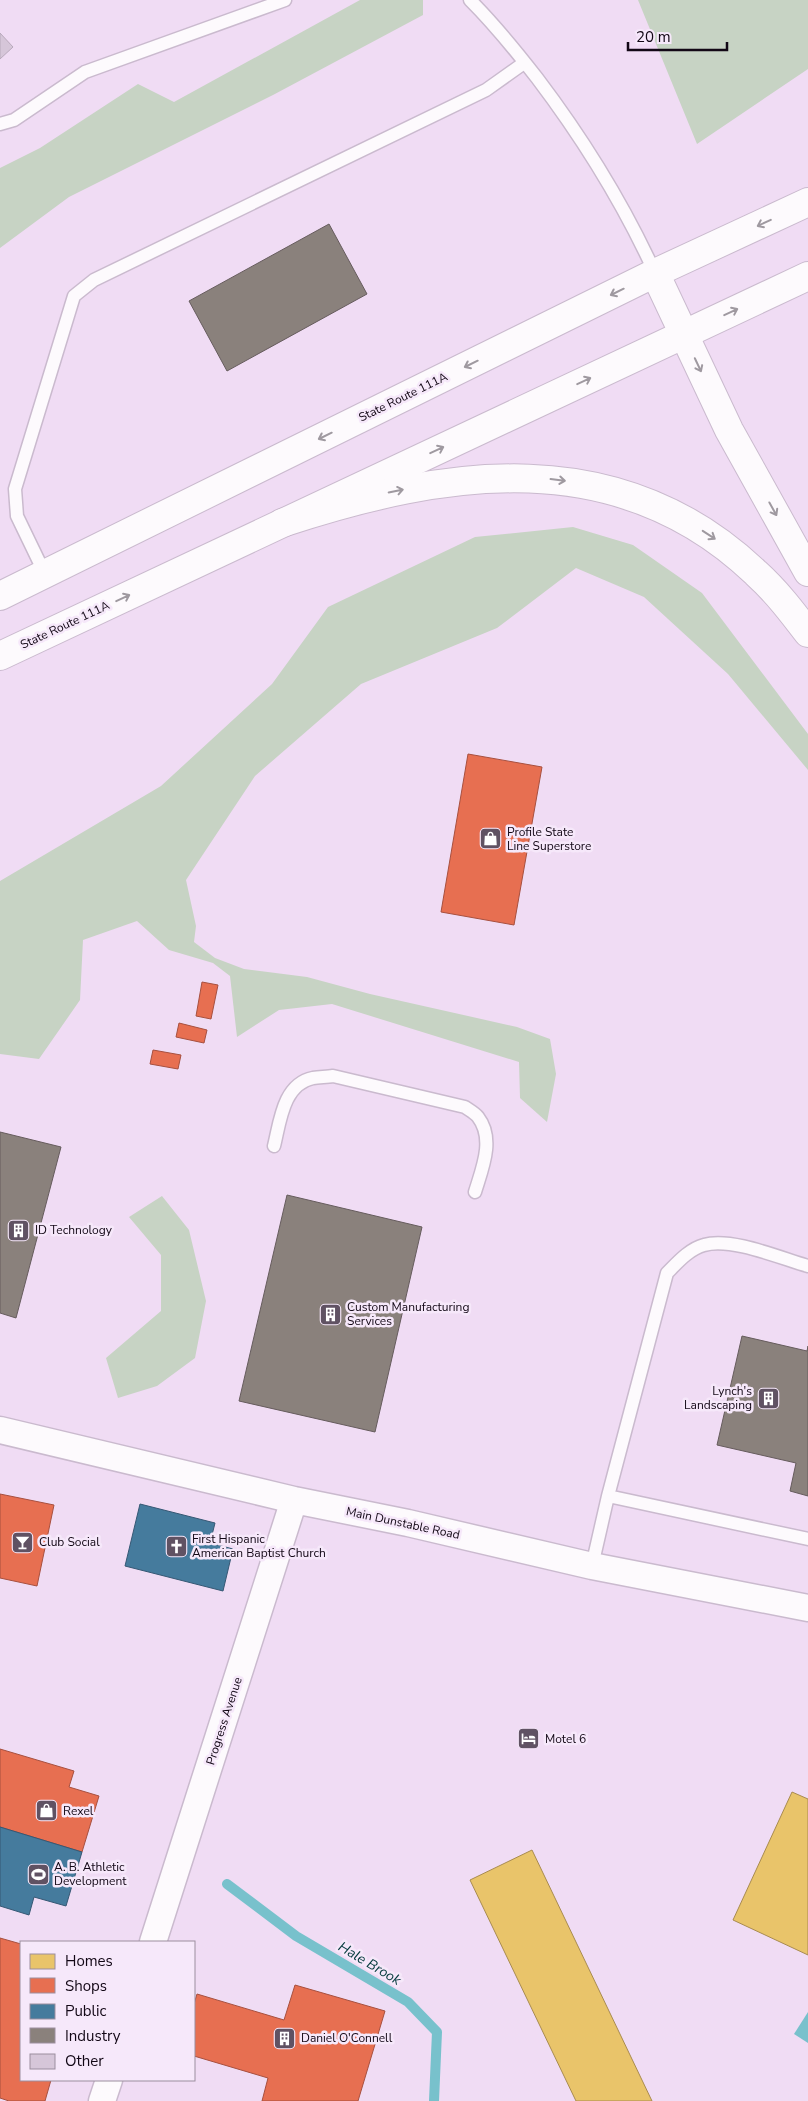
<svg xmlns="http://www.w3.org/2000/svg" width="808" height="2101" font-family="'Nunito Sans',sans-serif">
	<rect width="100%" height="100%" fill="#f0dcf4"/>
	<path fill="#c7d3c4" d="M360,0H423V15L273,95L69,197L0,248V168L40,148L138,84L174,102Z
		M638,0H808V69L697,144Z
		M573,527L633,545L702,593L808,734V770L728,674L644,597L576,568L497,628L361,684L255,776L186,880L196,926L194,942L215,958L244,969L307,977L370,994L517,1027L550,1039L556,1074L547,1122L520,1098L519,1062L332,1004L279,1010L237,1037L230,976L213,963L169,950L137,921L83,940L80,1000L39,1059L0,1054V881L161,786L272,684L328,607L475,537Z
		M162,1196L189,1230L206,1301L195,1358L157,1386L118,1398L106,1358L161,1311V1255L129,1217Z"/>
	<path fill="#78c1cc" d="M808,2012V2043L794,2034Z"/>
	<path fill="#e9c46a" stroke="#a88b50" d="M792,1792L808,1799V1955L733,1920Z
		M532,1850L652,2101H576L470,1880Z"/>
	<path fill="#e76f51" stroke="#a7503f" d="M468,754L542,767L514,925L441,912Z
		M202,982L218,985L211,1019L196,1016Z
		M179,1023L207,1030L204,1043L176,1037Z
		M153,1050L181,1055L178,1069L150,1064Z
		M0,1494L54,1505L37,1586L0,1578Z
		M0,1749L74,1771L69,1787L99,1796L82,1852L0,1827Z
		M0,1938L21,1944V2080H51L45,2101H9L0,2098Z
		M295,1985L385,2011L358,2101H262L268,2078L194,2056V2004L197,1994L284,2020Z"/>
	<path fill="#457b9d" stroke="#365874" d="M140,1504L215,1523L210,1543L233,1549L223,1591L125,1566Z
		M0,1827L82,1852L66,1906L34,1897L29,1915L0,1906Z"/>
	<path fill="#8a817c" stroke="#665c5d" d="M329,224L367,294L227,371L189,301Z
		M0,1132L61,1147L16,1318L0,1313Z
		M287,1195L422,1227L375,1432L239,1401Z
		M742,1336L807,1351L808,1346V1496L790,1491L796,1463L717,1445Z"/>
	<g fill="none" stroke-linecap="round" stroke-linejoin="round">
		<path stroke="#78c1cc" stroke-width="10" d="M227,1884L296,1936L408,2002L437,2032L434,2101"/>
	</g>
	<path fill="#d6c6d9" stroke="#b8a9bb" d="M0,33L13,47L0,59Z"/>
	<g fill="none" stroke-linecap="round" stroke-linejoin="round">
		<defs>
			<path id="lane" d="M470,0C494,24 516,51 537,78C584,140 623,203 655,273
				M0,124L14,120L85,72L285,0
				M45,574L17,516L15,489L74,296L94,280L486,90L524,63
				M274,1146C280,1122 283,1084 313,1078C320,1077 327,1077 333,1076L465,1107C469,1110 475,1113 478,1117C495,1139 482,1169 475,1192
				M608,1496L808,1539
				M592,1566L608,1496L667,1273C677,1263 689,1249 704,1245C731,1237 780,1258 808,1266"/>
			<path id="street" d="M0,1430L294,1500L408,1523L592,1566L808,1608
				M153,1942L294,1500
				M102,2101L109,2080"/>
			<path id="secondary" d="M0,596L655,273L808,202
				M0,656L808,276"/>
			<path id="highway" d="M655,273L729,430L808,572
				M282,523C446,469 619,442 756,573C776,591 792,612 808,633"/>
		</defs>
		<use href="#lane" stroke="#cabace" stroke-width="15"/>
		<use href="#street" stroke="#cabace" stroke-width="29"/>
		<use href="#secondary" stroke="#cabace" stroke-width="30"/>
		<use href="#highway" stroke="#cabace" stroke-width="30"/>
		<use href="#lane" stroke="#fdfafd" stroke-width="12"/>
		<use href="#street" stroke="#fdfafd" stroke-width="26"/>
		<use href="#secondary" stroke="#fdfafd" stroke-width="28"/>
		<use href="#highway" stroke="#fdfafd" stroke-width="28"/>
	</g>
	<defs><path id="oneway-shaft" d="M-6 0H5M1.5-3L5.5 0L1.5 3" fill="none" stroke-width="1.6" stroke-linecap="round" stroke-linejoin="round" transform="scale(1.25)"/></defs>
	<g stroke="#9f99a0">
		<use href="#oneway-shaft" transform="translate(764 223) rotate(155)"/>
		<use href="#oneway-shaft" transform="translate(617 292) rotate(154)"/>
		<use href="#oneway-shaft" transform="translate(731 312) rotate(-25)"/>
		<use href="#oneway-shaft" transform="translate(471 364) rotate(154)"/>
		<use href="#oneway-shaft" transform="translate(698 365) rotate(65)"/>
		<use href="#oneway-shaft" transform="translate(584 381) rotate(-25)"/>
		<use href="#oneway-shaft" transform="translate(325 436) rotate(154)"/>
		<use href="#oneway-shaft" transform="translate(437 450) rotate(-25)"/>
		<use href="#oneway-shaft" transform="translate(558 480) rotate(7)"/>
		<use href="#oneway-shaft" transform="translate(396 491) rotate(-11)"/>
		<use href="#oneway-shaft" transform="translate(773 509) rotate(61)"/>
		<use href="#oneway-shaft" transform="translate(709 535) rotate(33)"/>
		<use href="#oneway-shaft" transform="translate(123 598) rotate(-25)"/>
	</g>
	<defs>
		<symbol id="shop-square" viewBox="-11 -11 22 22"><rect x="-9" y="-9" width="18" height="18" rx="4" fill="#605263" stroke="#f6e8fa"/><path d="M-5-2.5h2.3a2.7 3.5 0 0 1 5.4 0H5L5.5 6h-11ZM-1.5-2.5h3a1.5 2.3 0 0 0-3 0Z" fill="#fff"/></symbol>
		<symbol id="building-square" viewBox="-11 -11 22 22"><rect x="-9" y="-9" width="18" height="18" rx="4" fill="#605263" stroke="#f6e8fa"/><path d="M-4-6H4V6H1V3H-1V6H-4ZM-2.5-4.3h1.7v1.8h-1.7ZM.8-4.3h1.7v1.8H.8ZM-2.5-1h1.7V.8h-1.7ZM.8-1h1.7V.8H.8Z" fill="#fff"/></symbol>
		<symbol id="bar-square" viewBox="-11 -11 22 22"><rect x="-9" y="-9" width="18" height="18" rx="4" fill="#605263" stroke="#f6e8fa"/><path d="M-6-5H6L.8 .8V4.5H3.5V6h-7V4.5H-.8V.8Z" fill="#fff"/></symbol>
		<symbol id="church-square" viewBox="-11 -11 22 22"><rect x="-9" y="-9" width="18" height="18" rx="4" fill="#605263" stroke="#f6e8fa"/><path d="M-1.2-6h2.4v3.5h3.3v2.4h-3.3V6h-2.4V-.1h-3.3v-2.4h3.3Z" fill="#fff"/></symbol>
		<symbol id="hotel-square" viewBox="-11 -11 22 22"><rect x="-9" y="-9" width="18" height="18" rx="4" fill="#605263" stroke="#f6e8fa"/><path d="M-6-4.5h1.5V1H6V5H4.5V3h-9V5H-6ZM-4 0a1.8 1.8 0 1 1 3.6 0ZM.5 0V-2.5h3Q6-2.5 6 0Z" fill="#fff"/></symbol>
		<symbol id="stadium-square" viewBox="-11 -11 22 22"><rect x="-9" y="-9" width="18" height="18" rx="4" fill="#605263" stroke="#f6e8fa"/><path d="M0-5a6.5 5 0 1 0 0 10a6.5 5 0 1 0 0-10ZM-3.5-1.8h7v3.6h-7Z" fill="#fff"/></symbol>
	</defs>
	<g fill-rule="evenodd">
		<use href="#shop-square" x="478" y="826" width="25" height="25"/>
		<use href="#building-square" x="6" y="1218" width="25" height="25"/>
		<use href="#building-square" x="318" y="1302" width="25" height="25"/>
		<use href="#building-square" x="756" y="1386" width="25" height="25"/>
		<use href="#bar-square" x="10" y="1530" width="25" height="25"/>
		<use href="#church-square" x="164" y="1534" width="25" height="25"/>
		<use href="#hotel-square" x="516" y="1726" width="25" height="25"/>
		<use href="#shop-square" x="34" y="1798" width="25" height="25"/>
		<use href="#stadium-square" x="26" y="1862" width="25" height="25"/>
		<use href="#building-square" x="272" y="2026" width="25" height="25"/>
	</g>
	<g text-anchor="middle" stroke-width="5" stroke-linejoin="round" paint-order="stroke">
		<g font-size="12" fill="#120715" stroke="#f6e8fa">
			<text transform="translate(403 397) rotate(-26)" y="4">State Route 111A</text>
			<text transform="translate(65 625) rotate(-25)" y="4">State Route 111A</text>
			<text transform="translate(403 1523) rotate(12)" y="4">Main Dunstable Road</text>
			<text transform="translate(224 1721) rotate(-72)" y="4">Progress Avenue</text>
		</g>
		<g font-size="12" fill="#120715" stroke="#f6e8fa" text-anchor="start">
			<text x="507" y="836">Profile State<tspan x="507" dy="14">Line Superstore</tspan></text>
			<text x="35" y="1234">ID Technology</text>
			<text x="347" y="1311">Custom Manufacturing<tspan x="347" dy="14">Services</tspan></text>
			<text x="752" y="1395" text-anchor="end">Lynch's<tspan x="752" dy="14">Landscaping</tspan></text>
			<text x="192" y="1543">First Hispanic<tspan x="192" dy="14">American Baptist Church</tspan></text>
			<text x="39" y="1546">Club Social</text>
			<text x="545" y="1743">Motel 6</text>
			<text x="63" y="1815">Rexel</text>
			<text x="54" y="1871">A. B. Athletic<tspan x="54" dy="14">Development</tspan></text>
			<text x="301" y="2042">Daniel O'Connell</text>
		</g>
		<g font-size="14" font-style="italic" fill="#02393b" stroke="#f6e8fa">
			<text transform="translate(370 1963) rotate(31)" y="5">Hale Brook</text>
		</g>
	</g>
	<rect x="20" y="1941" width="175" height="140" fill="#f6e8fa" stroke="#9b8e9e"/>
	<rect x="30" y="1954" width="25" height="15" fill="#e9c46a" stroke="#9b8e9e"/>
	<text x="65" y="1966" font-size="15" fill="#120715">Homes</text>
	<rect x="30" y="1978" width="25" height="15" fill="#e76f51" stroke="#9b8e9e"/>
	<text x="65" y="1991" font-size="15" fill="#120715">Shops</text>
	<rect x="30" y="2004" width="25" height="15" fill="#457b9d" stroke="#9b8e9e"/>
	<text x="65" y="2016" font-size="15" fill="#120715">Public</text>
	<rect x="30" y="2028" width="25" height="15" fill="#8a817c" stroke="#9b8e9e"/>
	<text x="65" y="2041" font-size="15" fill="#120715">Industry</text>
	<rect x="30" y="2054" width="25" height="15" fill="#d6c6d9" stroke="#9b8e9e"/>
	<text x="65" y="2066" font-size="15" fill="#120715">Other</text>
	<path d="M628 42v8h99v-8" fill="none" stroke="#120715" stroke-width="2.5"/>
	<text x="636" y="42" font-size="15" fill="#120715" stroke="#f6e8fa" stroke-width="4" paint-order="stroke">20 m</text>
</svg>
